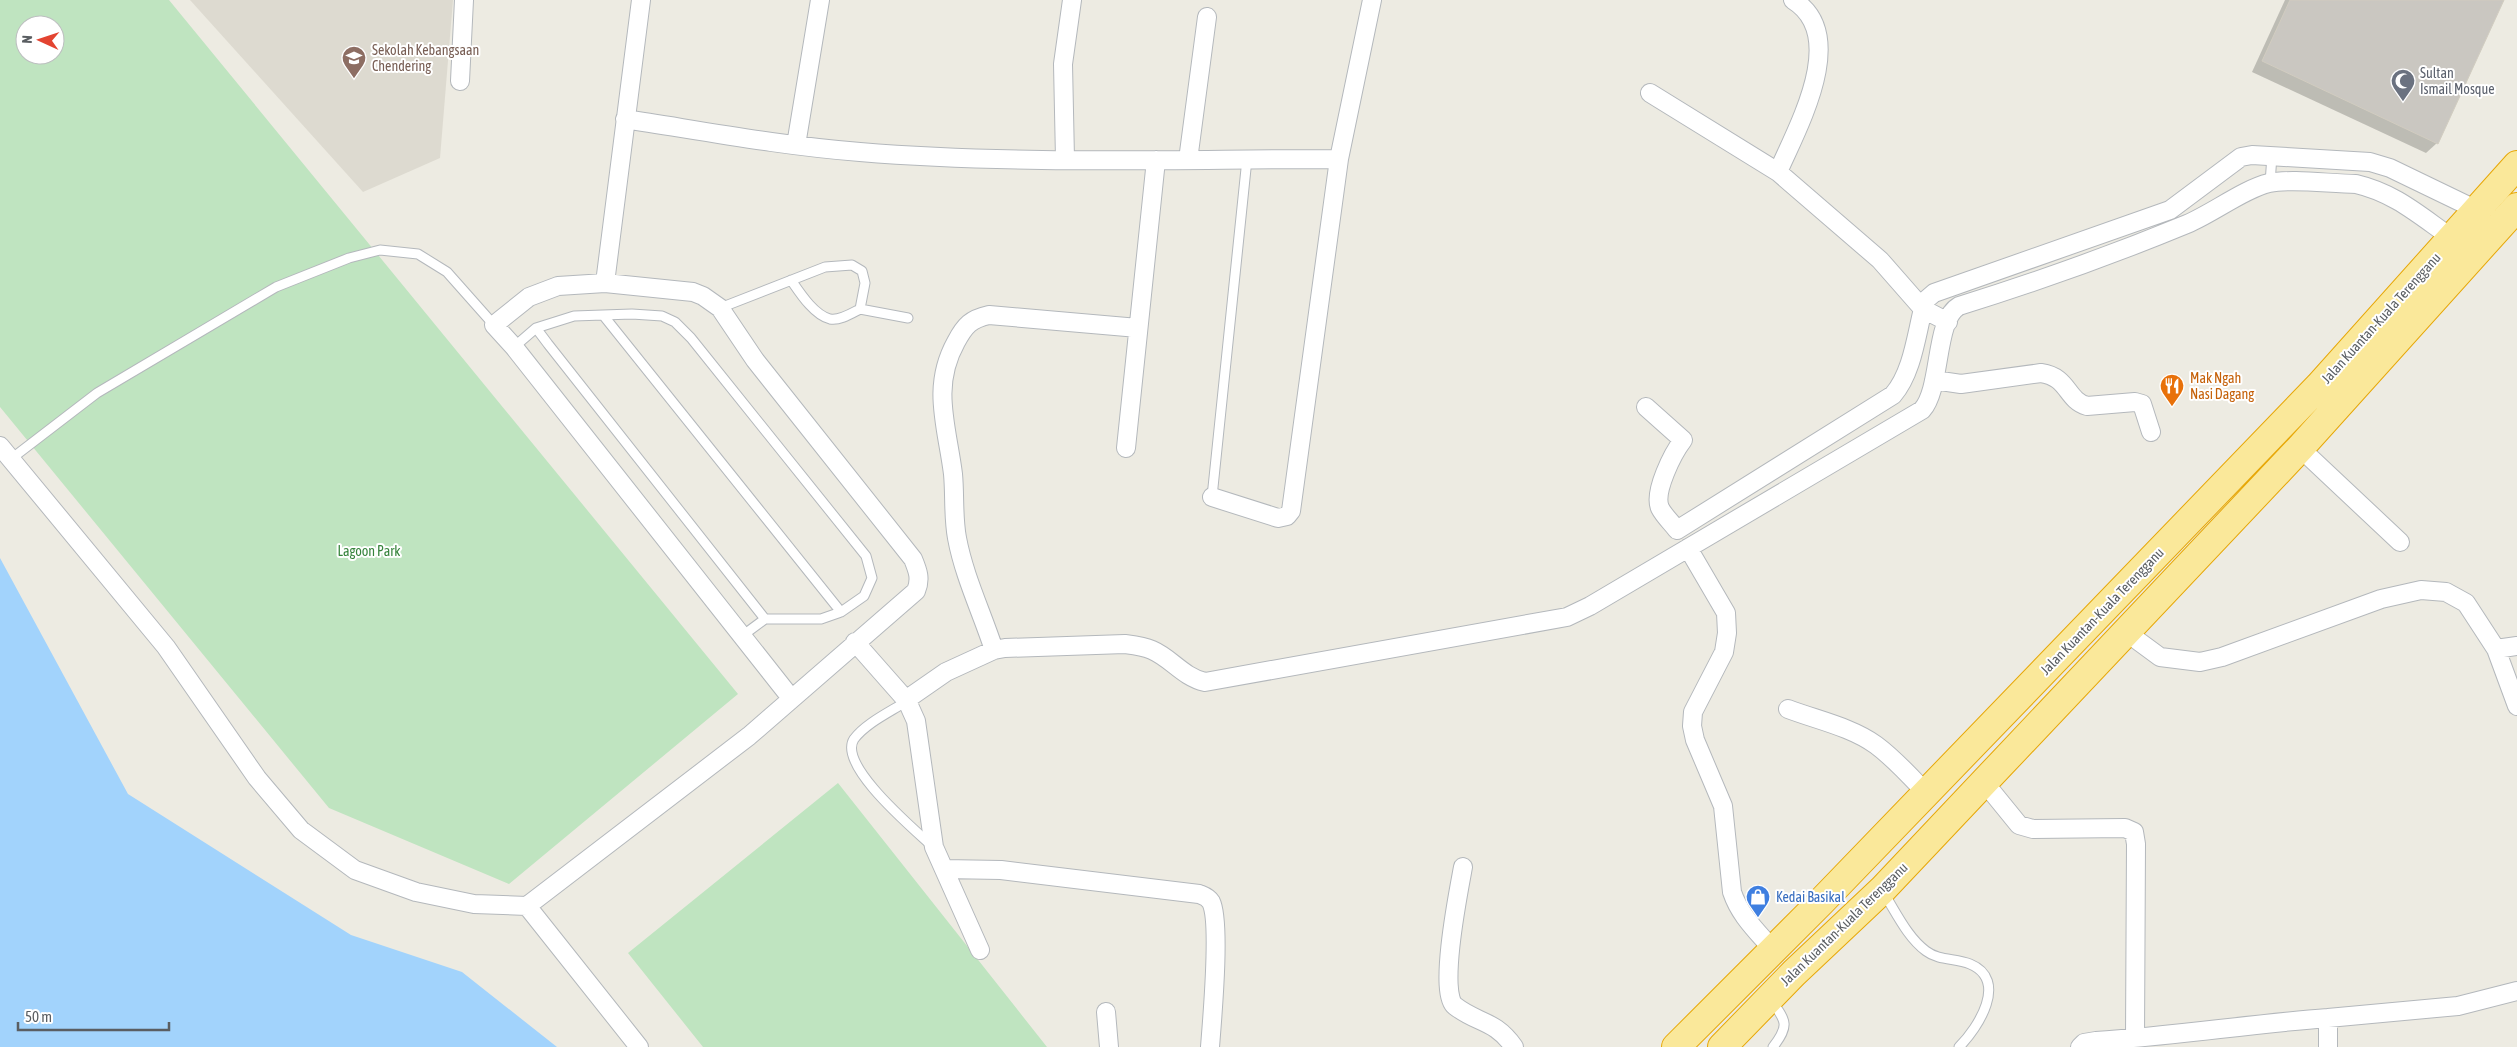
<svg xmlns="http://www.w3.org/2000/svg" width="2517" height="1047" font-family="'Asap Condensed',sans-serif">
	<rect width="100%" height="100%" fill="#edebe2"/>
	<path fill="#dddad0" d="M190,0H453L440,158L363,192Z"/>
	<path fill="#bfe4c0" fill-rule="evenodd" d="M0,0H169L738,694L509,884L329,808L0,407ZM25,25H55V55H25Z
		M838,783L1047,1047H703L628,953Z"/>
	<path fill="#a2d3fc" d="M0,558L128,794L351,935L462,972L557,1047H0Z"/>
	<path fill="#0003" d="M2285,0H2503L2437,143L2426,153L2252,72Z"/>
	<path fill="#cac7c1" stroke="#d1ccc0" d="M2290,0H2504L2438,144L2262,61Z"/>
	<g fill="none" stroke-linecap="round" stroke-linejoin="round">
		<defs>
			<path id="service" d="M2270,183L2272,156
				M720,308L825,267L852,265L862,271L865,283L860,309C852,313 840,321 830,319C814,315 800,293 791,280
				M860,309L908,318
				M603,315L841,612
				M536,328L574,316L632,314L662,316L675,322L691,338L866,556L872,578L864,596L841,612L821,619H765
				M514,347L536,328L548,344L765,619L742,636
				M11,459L97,393L276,287L349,258L380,250L418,254L447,272L494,325
				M1212,497L1247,159
				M907,701C890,712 866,723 854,739C837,765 914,829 932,846
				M1883,892C1896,912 1907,937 1926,951C1939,961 1956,958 1970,964C2009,980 1978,1028 1959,1047
				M1771,1000C1786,1021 1790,1025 1773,1047"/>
			<path id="minor" d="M460,81L464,0
				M1650,93L1778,172L1880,260L1923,309L1948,322
				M625,119C703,131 782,146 860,152C1019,165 1180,159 1339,159
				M796,145L820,0
				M1065,159L1063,64L1072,0
				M1188,160L1207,17
				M1778,172C1797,128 1850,35 1793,0
				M605,283L641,0
				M1934,380L1961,384L2041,373C2069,377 2066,400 2087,406L2135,402L2142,404L2151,432
				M1646,407L1683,440C1673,453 1653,492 1660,508C1664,516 1672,523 1677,530L1893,395C1912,373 1916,337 1923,309L1927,299L1934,293L2170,210L2241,157L2252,155L2370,162L2390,168L2477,210
				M0,446L166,647L257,778L301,830L355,870L416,892L474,904L527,906L749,736L916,591C921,579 918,571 913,559L755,360L720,308L703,296L693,292L605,283L558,286L529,297L494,325L514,347L791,698
				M1126,448L1156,160
				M2300,448L2400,542
				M1212,497L1278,518L1287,516L1291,511L1339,159L1372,0
				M1688,548L1726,613L1727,633L1724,652L1693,712L1692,726L1695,740L1723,806L1732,892C1740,916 1757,931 1773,950
				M2126,632L2160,657L2200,662L2222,657L2381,599L2421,590L2446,592L2466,603L2496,649L2517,646
				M855,642L907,701L916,721L934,847L980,950
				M2496,649L2517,706
				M994,650C982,613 964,576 957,538C953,517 955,495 953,474C947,426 931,387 956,342C965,325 971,319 989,315L1138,328
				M907,701L910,697L946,672L994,650L1005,648L1125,644C1133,645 1143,646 1152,650C1171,658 1183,677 1205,682L1567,617L1590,606L1922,410C1942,388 1934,320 1959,306C2036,282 2112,255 2187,224C2213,213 2244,189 2269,183C2292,178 2331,184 2356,184C2395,193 2420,216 2452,238
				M1788,709C1817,720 1851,727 1876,745C1895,759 1910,776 1926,793
				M1984,782L2019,825L2033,829L2125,828L2134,832L2136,844L2135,1038
				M1463,867C1459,889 1438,993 1455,1006C1478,1024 1494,1019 1514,1047
				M944,869L1001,870L1199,894C1204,896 1208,897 1211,902C1221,922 1212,1021 1210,1047
				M527,906L639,1047
				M1106,1012L1109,1047
				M2080,1047L2084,1043L2096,1041C2173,1036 2250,1024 2328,1018
				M2328,1047V1018L2458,1006L2517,991"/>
			<path id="trunk" d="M1676,1047L1821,902L2319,386L2517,165
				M1722,1047L1794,973L1882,890L2003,762L2300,448L2517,207"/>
		</defs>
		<use href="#service" stroke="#b4b8bc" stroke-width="11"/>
		<use href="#minor" stroke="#b4b8bc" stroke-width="20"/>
		<use href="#trunk" stroke="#e7a707" stroke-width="30"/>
		<use href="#service" stroke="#fff" stroke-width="9"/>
		<use href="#minor" stroke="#fff" stroke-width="18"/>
		<use href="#trunk" stroke="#fae89a" stroke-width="28"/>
	</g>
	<defs>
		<symbol id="school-pin" viewBox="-11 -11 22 30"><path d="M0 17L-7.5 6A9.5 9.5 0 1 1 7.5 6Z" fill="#8d6e63" stroke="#fff"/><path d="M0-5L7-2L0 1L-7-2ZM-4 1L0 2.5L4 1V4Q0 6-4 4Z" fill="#fff"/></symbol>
		<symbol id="mosque-pin" viewBox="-11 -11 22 30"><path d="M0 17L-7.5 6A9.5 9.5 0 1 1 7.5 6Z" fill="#6b7280" stroke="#fff"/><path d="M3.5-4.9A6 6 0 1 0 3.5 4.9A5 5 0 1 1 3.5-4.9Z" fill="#fff"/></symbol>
		<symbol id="restaurant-pin" viewBox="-11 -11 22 30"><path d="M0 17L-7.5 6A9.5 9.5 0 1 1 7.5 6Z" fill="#e8710a" stroke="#fff"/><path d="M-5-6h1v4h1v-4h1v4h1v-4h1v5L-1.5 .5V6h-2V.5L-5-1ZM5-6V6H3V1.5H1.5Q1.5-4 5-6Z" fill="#fff"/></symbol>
		<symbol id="shop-pin" viewBox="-11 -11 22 30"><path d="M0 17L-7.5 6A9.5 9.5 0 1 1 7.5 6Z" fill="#3f7fe0" stroke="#fff"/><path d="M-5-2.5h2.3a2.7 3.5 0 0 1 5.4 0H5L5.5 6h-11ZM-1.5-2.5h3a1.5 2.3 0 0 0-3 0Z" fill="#fff"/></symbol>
	</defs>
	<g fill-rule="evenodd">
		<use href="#school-pin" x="340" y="44" width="28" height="38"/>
		<use href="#mosque-pin" x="2389" y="67" width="28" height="38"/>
		<use href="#restaurant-pin" x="2158" y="372" width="28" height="38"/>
		<use href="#shop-pin" x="1744" y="883" width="28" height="38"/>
	</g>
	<g text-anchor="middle" stroke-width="4" stroke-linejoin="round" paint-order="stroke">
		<g font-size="14" fill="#785e54" stroke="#fff" text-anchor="start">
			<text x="372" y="55">Sekolah Kebangsaan<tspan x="372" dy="16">Chendering</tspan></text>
		</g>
		<g font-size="14" fill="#5b616d" stroke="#fff" text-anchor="start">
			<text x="2420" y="78">Sultan<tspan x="2420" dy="16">Ismail Mosque</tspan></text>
		</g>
		<g font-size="14" fill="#5a5e62" stroke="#fff">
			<text transform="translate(2381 318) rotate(-48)" y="5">Jalan Kuantan-Kuala Terengganu</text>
			<text transform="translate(2102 611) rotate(-46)" y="5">Jalan Kuantan-Kuala Terengganu</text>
			<text transform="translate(1844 924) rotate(-44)" y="5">Jalan Kuantan-Kuala Terengganu</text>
		</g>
		<g font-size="14" fill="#c56008" stroke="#fff" text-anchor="start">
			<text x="2190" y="383">Mak Ngah<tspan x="2190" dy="16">Nasi Dagang</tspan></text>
		</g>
		<g font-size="14" fill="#37843d" stroke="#fff">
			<text x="369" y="556">Lagoon Park</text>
		</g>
		<g font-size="14" fill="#366cbe" stroke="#fff" text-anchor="start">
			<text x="1776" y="902">Kedai Basikal</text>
		</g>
	</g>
	<g transform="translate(40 40) rotate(273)"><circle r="24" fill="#ffffff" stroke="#bdbfc0"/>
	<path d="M0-4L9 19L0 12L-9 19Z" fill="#e34431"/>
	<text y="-8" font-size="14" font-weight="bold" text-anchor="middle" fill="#5a5e62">N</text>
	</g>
	<path d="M18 1022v8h151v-8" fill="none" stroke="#5a5e62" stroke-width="2.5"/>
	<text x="25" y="1022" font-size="15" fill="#5a5e62" stroke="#ffffff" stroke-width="4" paint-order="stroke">50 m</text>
</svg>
